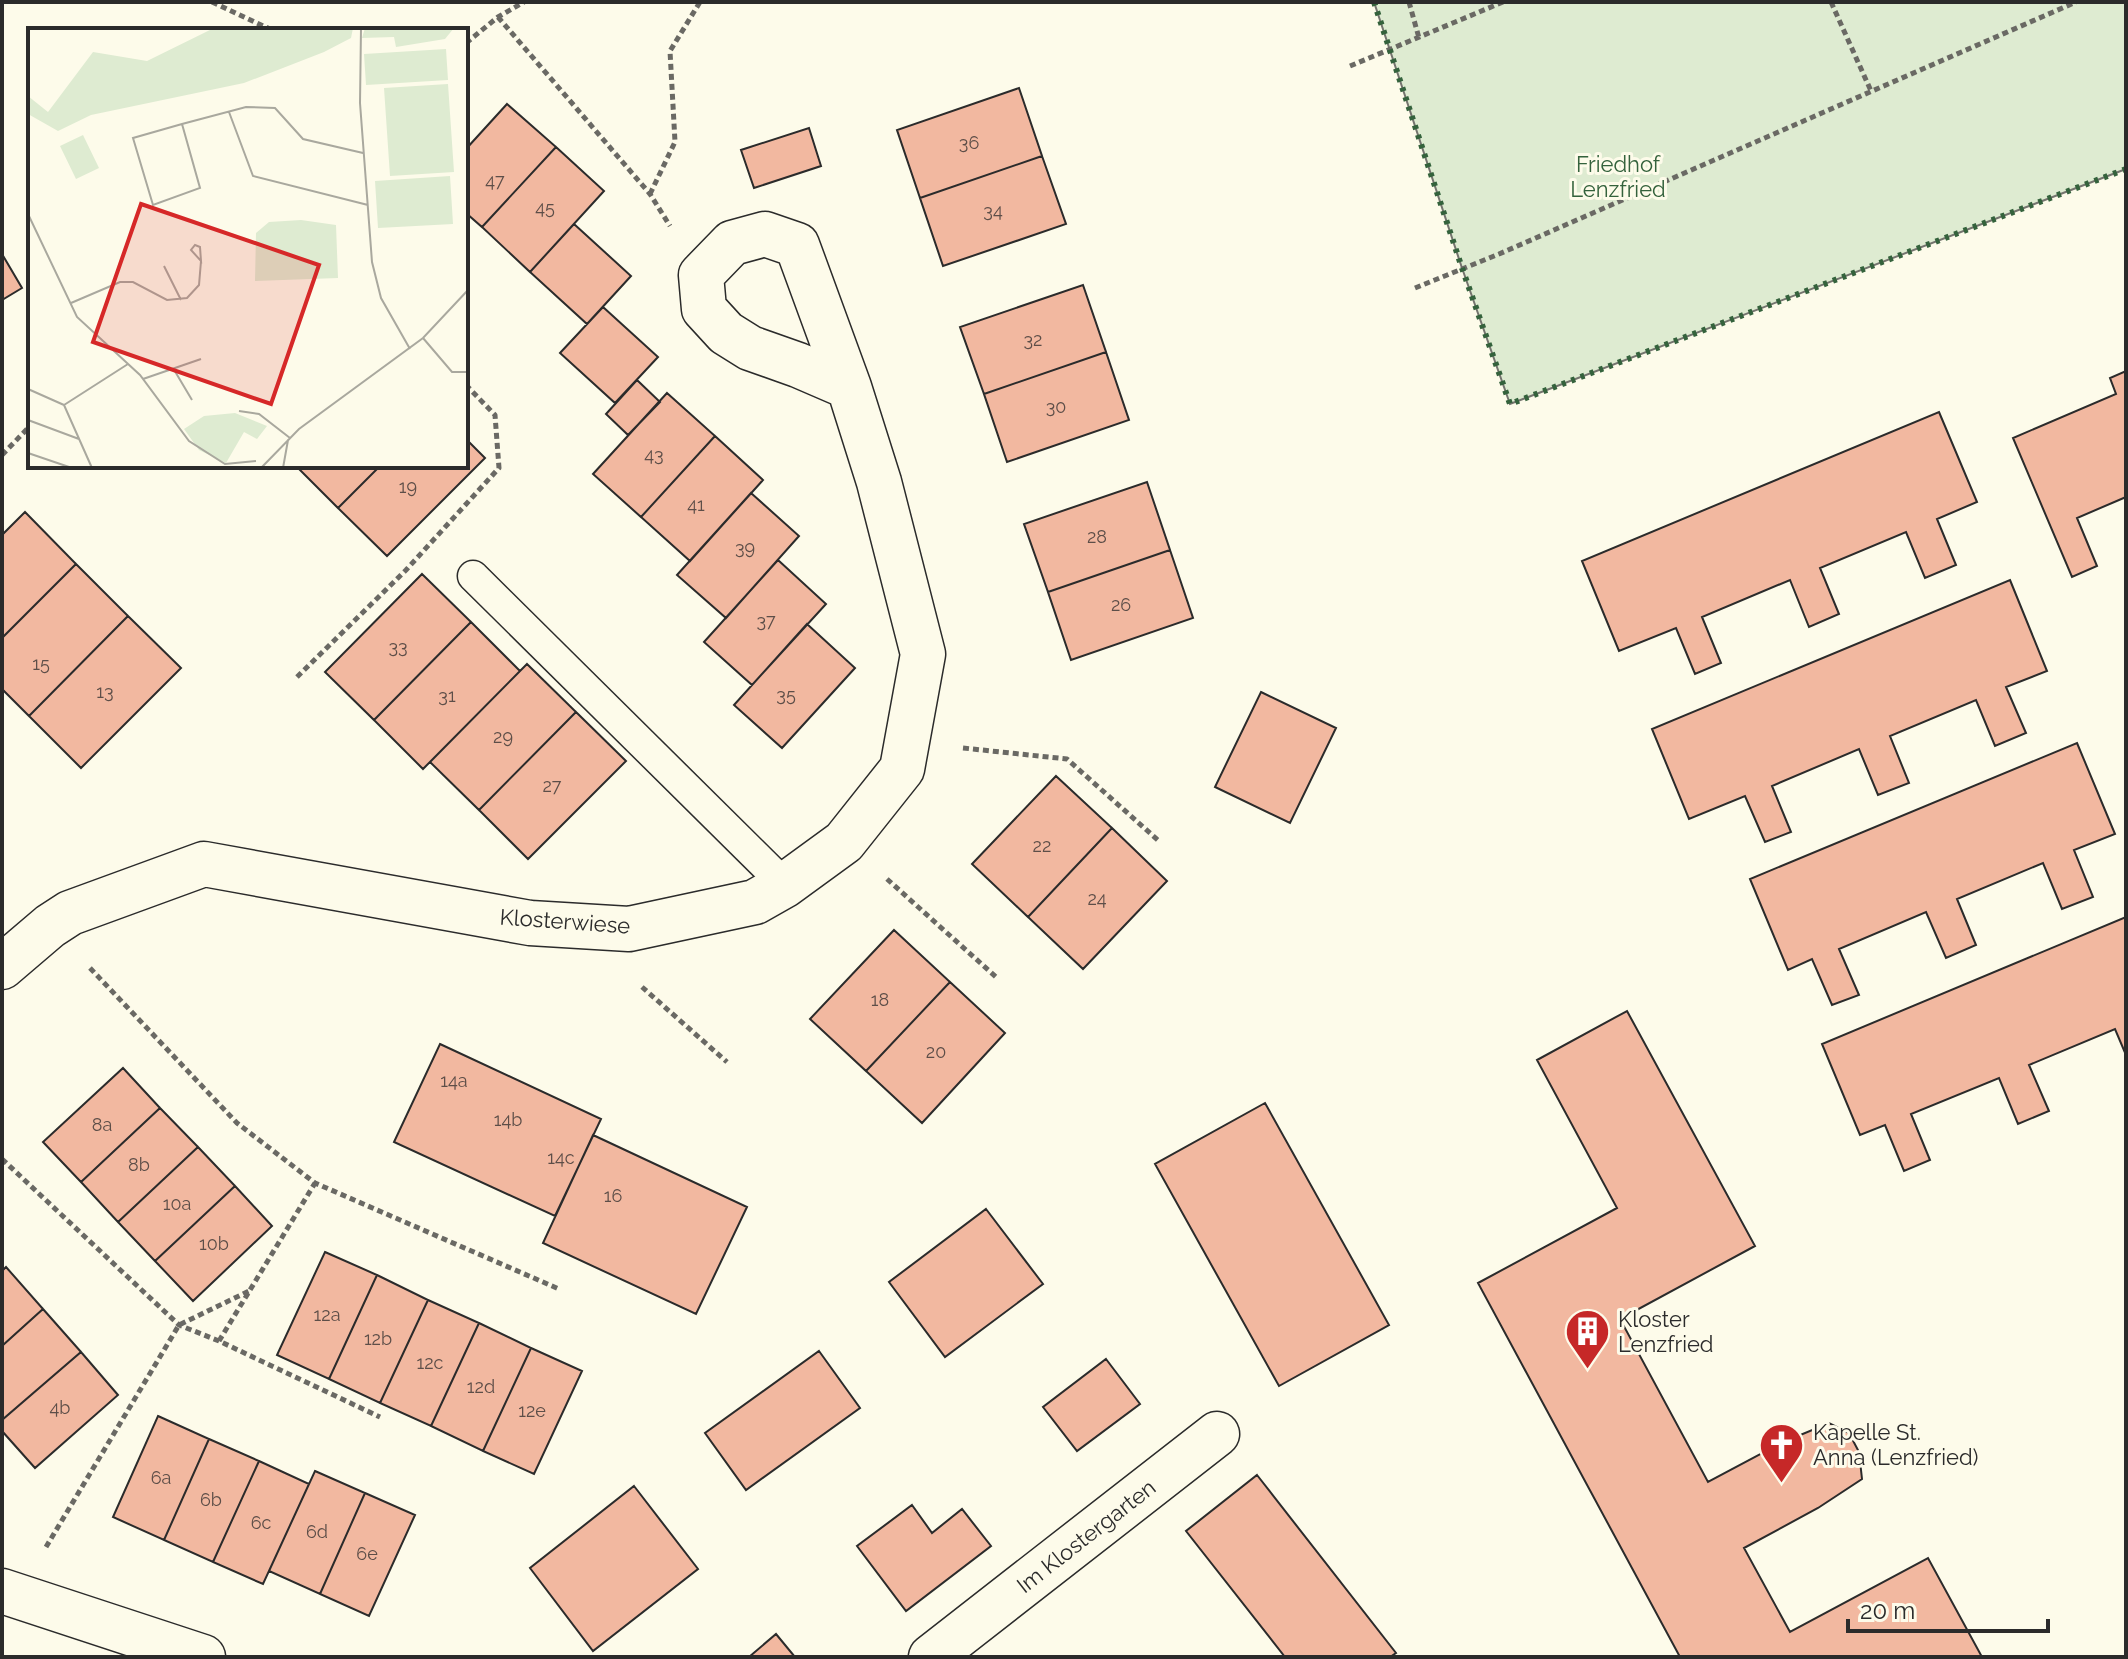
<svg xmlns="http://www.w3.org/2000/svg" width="2128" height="1659" font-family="Raleway,sans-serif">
	<rect width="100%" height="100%" fill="#fdfbea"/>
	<path fill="#deebd1" stroke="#74746e" stroke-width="2" d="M1374,2H2126V169L1510,404L1462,268Z"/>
	<path fill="#f2b8a0" stroke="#2b2b2b" stroke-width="2" d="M1019,88L1042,156L920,198L897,130Z
		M507,104L556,147L482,227L466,213V149Z
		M809,128L821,166L754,188L741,150Z
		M556,147L604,191L530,272L482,227Z
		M1042,156L1066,224L943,266L920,198Z
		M574,224L631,276L587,324L530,272Z
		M2,254L22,288L2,300Z
		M1083,285L1106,352L984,394L960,327Z
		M603,307L658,357L615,403L560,353Z
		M1106,352L1129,420L1007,462L984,394Z
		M2126,371V497L2077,518L2097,566L2072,577L2013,438L2116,394L2110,378Z
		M637,380L660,402L628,435L606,414Z
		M667,393L715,436L641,517L593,474Z
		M1939,412L1977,502L1937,519L1956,565L1925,578L1906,532L1820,568L1839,614L1809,627L1790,580L1702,617L1721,663L1695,674L1676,628L1619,651L1582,561Z
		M715,436L763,480L690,561L641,517Z
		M466,439L485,458L387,556L338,508L380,466H466Z
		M296,466H380L338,508Z
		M1147,482L1170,550L1048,592L1024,524Z
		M751,493L799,536L726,618L677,575Z
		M25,512L76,564L2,638V535Z
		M1170,550L1193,618L1071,660L1048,592Z
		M778,560L826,604L752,685L704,642Z
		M76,564L128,616L29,716L2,689V638Z
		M422,574L471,622L374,720L325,672Z
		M2010,580L2047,671L2006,687L2026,733L1995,746L1976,700L1890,736L1909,783L1878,795L1859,749L1772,786L1791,832L1765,842L1745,796L1689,819L1652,729Z
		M128,616L181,668L81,768L29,716Z
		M471,622L520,671L423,769L374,720Z
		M807,624L855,668L782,748L734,705Z
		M527,664L576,712L479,810L430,762Z
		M1261,692L1336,728L1290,823L1215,787Z
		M576,712L626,761L528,859L479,810Z
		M2077,743L2115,834L2074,850L2093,897L2062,909L2043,863L1957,899L1976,945L1946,958L1926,912L1839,949L1859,995L1832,1005L1812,959L1788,970L1750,879Z
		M1056,776L1112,828L1028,917L972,864Z
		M1112,828L1167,881L1083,969L1028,917Z
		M2126,917V1055L2115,1029L2029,1065L2049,1111L2018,1124L1999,1078L1911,1114L1930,1160L1904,1171L1885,1125L1860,1135L1822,1044Z
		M894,930L950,982L866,1071L810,1019Z
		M950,982L1005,1033L922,1123L866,1071Z
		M1627,1011L1755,1246L1620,1319L1708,1482L1781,1443L1829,1423L1849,1433L1859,1452L1862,1479L1818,1508L1744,1548L1790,1632L1928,1558L1982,1657H1680L1478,1283L1617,1208L1537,1060Z
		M440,1044L601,1119L555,1216L394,1142Z
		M123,1068L160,1108L81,1182L43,1142Z
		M1265,1103L1389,1325L1279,1386L1155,1164Z
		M160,1108L198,1147L118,1222L81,1182Z
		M593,1135L747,1207L696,1314L543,1243Z
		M198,1147L235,1186L155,1261L118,1222Z
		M235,1186L272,1226L193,1301L155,1261Z
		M986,1209L1043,1284L945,1357L889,1282Z
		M325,1252L377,1275L329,1379L277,1355Z
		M6,1267L43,1309L2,1346V1271Z
		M377,1275L428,1300L380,1403L329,1379Z
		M428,1300L479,1323L431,1426L380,1403Z
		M43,1309L81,1352L2,1420V1346Z
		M479,1323L531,1348L483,1451L431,1426Z
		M531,1348L582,1371L534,1474L483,1451Z
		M819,1351L860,1408L746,1490L705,1433Z
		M81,1352L118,1395L35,1468L2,1431V1420Z
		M1106,1359L1140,1404L1077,1451L1043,1407Z
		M158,1416L209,1439L164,1540L113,1517Z
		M209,1439L259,1461L213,1562L164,1540Z
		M259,1461L309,1484L263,1584L213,1562Z
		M315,1471L365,1493L320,1594L269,1571Z
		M1257,1475L1396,1653L1390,1657H1285L1186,1531Z
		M634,1486L698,1569L593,1651L530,1568Z
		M365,1493L415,1515L369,1616L320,1594Z
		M912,1505L932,1533L962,1509L991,1546L906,1611L857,1546Z
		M776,1634L795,1657H749Z"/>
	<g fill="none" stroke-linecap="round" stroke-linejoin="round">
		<defs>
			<path id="lane" d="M473,576L785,885"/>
			<path id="street" d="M765,234L797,245L849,387L798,365L750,348L726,333L704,309L701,275L732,243Z
				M2,967L50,926L70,913L204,864L530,923L629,929L755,902L785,885L844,842L902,769L923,654L879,482L849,387
				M2,1591L203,1657
				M931,1657L1217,1434"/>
		</defs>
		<use href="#lane" stroke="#2b2b2b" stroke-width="33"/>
		<use href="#street" stroke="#2b2b2b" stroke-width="47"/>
		<path stroke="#6a6964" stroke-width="5" stroke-dasharray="6 4" stroke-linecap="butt" d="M212,2L272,30
			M1409,2L1419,38
			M1831,2L1871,91
			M498,17L650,194L670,226
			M466,43L498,17L524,2
			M1350,66L1503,2
			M650,194L675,142L670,51L700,2
			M1415,288L1499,254L2076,2
			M2,455L30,426
			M297,677L406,570L499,468L495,415L466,385
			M963,748L1067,759L1160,842
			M887,879L996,977
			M90,968L237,1123L315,1183L559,1289
			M642,987L727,1062
			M2,1159L179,1325L219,1341L380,1417
			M219,1341L315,1183
			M46,1547L179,1325L249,1291"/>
		<use href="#lane" stroke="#fdfbea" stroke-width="30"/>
		<use href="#street" stroke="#fdfbea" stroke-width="44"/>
		<path stroke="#34623c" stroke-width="6" stroke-dasharray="4 6" stroke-linecap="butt" d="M1374,2L1462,268L1510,404L2126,169"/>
	</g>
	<defs>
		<symbol id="building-pin" viewBox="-11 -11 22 30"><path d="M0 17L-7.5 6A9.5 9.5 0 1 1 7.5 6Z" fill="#c62828" stroke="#fdfbea"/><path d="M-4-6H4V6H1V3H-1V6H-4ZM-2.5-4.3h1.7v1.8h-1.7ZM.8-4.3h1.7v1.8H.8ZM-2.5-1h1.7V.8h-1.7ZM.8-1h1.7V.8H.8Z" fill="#fff"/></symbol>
		<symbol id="church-pin" viewBox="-11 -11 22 30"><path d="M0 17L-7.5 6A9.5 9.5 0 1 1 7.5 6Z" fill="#c62828" stroke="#fdfbea"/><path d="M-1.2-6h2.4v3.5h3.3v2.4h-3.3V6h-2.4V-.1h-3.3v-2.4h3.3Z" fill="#fff"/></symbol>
	</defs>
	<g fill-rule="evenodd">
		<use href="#building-pin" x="1562" y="1306" width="51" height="69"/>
		<use href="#church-pin" x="1756" y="1420" width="51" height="69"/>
	</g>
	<g text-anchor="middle" stroke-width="6" stroke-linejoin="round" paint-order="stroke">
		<g font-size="18" fill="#5d4e48">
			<text x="969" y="149">36</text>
			<text x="495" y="187">47</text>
			<text x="545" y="214">45</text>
			<text x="993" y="217">34</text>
			<text x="1033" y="346">32</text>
			<text x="1056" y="413">30</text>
			<text x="654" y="461">43</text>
			<text x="408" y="493">19</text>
			<text x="696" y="511">41</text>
			<text x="1097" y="543">28</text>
			<text x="745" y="554">39</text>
			<text x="1121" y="611">26</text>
			<text x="766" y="627">37</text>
			<text x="398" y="653">33</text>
			<text x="41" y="670">15</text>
			<text x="105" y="698">13</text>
			<text x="786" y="701">35</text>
			<text x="447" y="702">31</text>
			<text x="503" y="743">29</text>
			<text x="552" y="792">27</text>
			<text x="1042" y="852">22</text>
			<text x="1097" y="905">24</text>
			<text x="880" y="1006">18</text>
			<text x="936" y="1058">20</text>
			<text x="454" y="1087">14a</text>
			<text x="508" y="1126">14b</text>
			<text x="102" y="1131">8a</text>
			<text x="561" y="1164">14c</text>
			<text x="139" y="1171">8b</text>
			<text x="613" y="1202">16</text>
			<text x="177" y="1210">10a</text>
			<text x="214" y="1250">10b</text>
			<text x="327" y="1321">12a</text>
			<text x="378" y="1345">12b</text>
			<text x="430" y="1369">12c</text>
			<text x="481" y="1393">12d</text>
			<text x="60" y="1414">4b</text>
			<text x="532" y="1417">12e</text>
			<text x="161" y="1484">6a</text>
			<text x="211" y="1506">6b</text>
			<text x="261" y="1529">6c</text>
			<text x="317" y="1538">6d</text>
			<text x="367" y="1560">6e</text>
		</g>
		<g font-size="22" fill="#34623c" stroke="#fdfbea">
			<text x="1618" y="172">Friedhof<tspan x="1618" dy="25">Lenzfried</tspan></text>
		</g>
		<g font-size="22" fill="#2b2b2b" stroke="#fdfbea">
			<text transform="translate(565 921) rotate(4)" y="8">Klosterwiese</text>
			<text transform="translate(1086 1536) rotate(-38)" y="8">Im Klostergarten</text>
		</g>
		<g font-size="22" fill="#2b2b2b" stroke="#fdfbea" text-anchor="start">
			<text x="1618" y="1327">Kloster<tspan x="1618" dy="25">Lenzfried</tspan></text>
			<text x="1813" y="1440">Kapelle St.<tspan x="1813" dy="25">Anna (Lenzfried)</tspan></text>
		</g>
	</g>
	<g transform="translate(28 28)">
		<rect width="440" height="440" fill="#fdfbea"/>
		<path d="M186,0H325L323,10L296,24L216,55L63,87L30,103L0,86V68L20,84L65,24L119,33ZM337,0H426L417,11L368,19L366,9L334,10ZM418,21L420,52L338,57L336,26ZM420,56L426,144L362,148L356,60ZM55,107L71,140L48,151L32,118ZM422,148L425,196L350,200L347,153ZM273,192L308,197L310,250L227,253L228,205L241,194ZM207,385L239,398L229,411L216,404L198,435L171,422L156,401L176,388Z" fill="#deebd1"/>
		<path fill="none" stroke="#a9a89e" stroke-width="2" d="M333,0L332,75L344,234L353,270L382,321M201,84L225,148L340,177M154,96L172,160L125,177L105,110L154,96L218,79L247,80L275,111L335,125M0,186L49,289L112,347L161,413L197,436L228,433M167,217L172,219L173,233L163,222ZM136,238L153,272M43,275L92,254H105L139,272L159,270L171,257L173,233M395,310L424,344H440M145,340L164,372M115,351L173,331M0,361L36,377M36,377L100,336M36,377L64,440M211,383L231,386L262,410M0,392L51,411M0,425L44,440M233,440L271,401L395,310L440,262M255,440L260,412"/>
		<path fill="#d62828" fill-opacity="0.15" stroke="#d62828" stroke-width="4" d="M113,176L291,237L243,376L65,314Z"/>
		<rect width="440" height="440" fill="none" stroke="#2b2b2b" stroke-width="4"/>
	</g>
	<rect width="2128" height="1659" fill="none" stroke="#2b2b2b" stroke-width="8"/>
	<path d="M1848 1619v12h200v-12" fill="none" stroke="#2b2b2b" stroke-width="4"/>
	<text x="1860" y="1619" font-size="24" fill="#2b2b2b" stroke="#fdfbea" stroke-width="6" paint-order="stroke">20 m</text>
</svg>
